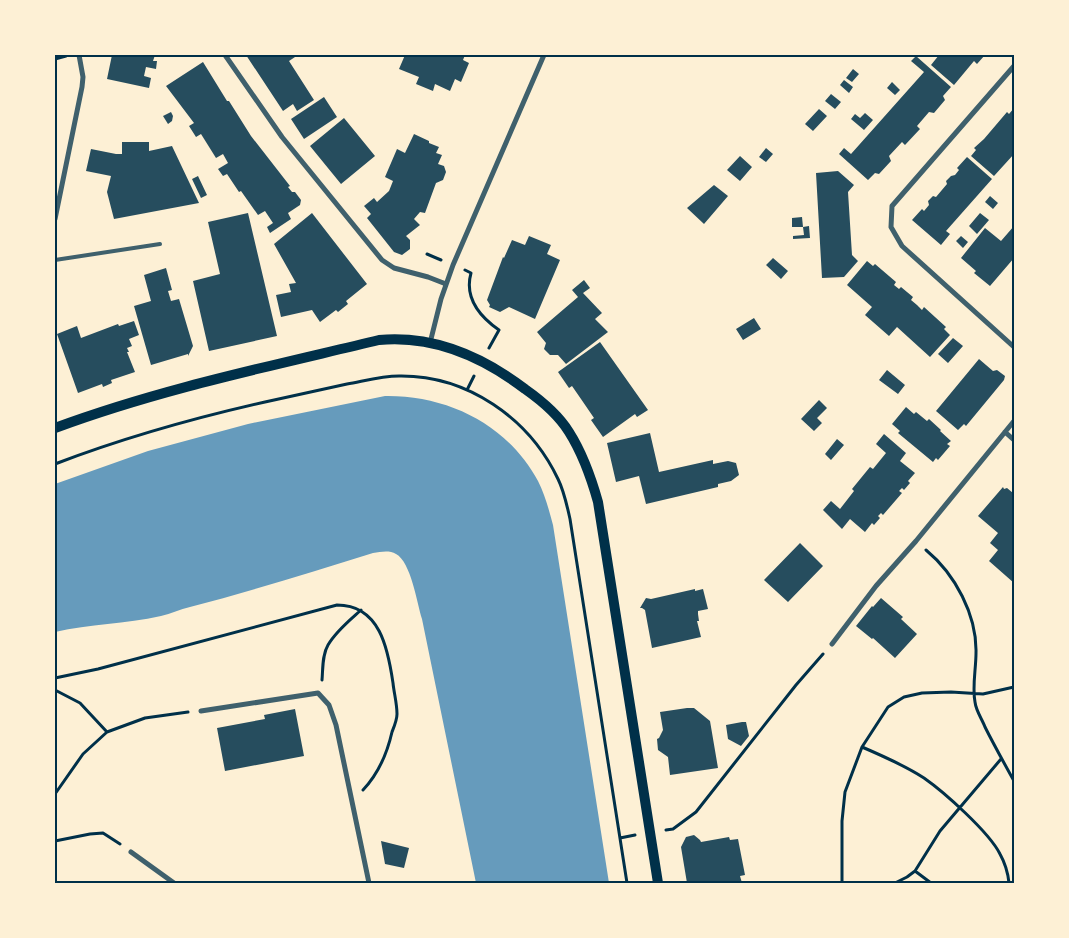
<svg xmlns="http://www.w3.org/2000/svg" width="1069" height="938" font-family="'Noto Sans',sans-serif">
	<rect width="100%" height="100%" fill="#fdf0d5"/>
	<path fill="#669bbc" d="M385,396C448,395 508,425 538,481C545,495 549,510 553,525L609,883H476L422,619C417,603 411,562 396,554C389,550 381,552 373,553C312,572 251,591 190,607C180,609 171,614 161,616C125,624 90,624 55,632V484L148,451L248,424Z"/>
	<path fill="#264d5e" d="M112,55H155L153,61H157L156,69L146,67L144,76L151,78L149,88L107,79Z
		M246,55H298L289,61L314,100L297,111L293,104L283,111Z
		M405,55H465L463,60L469,63L461,82L455,79L450,91L435,84L433,91L416,84L419,77L399,69Z
		M939,55H985L977,64L974,61L954,85L931,65Z
		M916,56L951,87L943,96L945,100L934,113L929,112L917,126L920,129L905,145L902,142L889,156L891,161L879,174L875,173L868,180L839,154L844,148L851,154L924,72L911,61Z
		M203,62L227,101H229L251,136L290,186L288,187L292,192H295L301,200L300,205L288,213L291,219L270,233L267,227L273,223L265,211L258,215L241,191L239,192L227,174L223,176L218,169L228,163L223,154L216,158L201,134L196,137L189,126L194,123L166,86Z
		M853,69L859,74L852,82L846,78Z
		M844,80L853,87L849,93L840,85Z
		M892,82L900,90L895,95L887,88Z
		M831,94L841,102L835,109L825,101Z
		M324,97L337,117L304,139L291,119Z
		M1014,108V154L994,176L971,156L976,150L974,148L984,139L1007,112L1009,114Z
		M819,109L827,116L813,131L805,124Z
		M171,112L173,116L172,121L168,124L163,116Z
		M865,113L873,120L864,130L851,119L855,114L860,118Z
		M344,118L375,156L341,184L310,146Z
		M414,134L429,141V143L439,147L436,153L442,155L438,164L444,166L446,172L443,180L436,183L425,213L420,212L414,219L420,225L406,236L410,240V249L402,255L394,252L367,218L371,214L364,206L374,198L377,202L389,191L393,181L385,177L397,149L405,153Z
		M122,142H149V151L172,146L199,203L114,219L107,192L111,176L86,171L91,149L116,154H122Z
		M766,148L773,154L766,162L759,157Z
		M740,156L752,167L740,181L727,170Z
		M967,157L992,179L946,231L950,234L941,245L912,220L922,209L924,211L929,205L928,201L933,196L936,197L947,184L946,181L951,176L955,175L959,170L957,168Z
		M838,171L854,185L848,192L852,255L858,261L844,277L822,278L816,173Z
		M198,176L207,195L201,198L192,179Z
		M714,185L728,196L704,224L687,208Z
		M990,196L998,203L993,209L985,202Z
		M248,213L277,336L209,351L193,281L220,274L208,222Z
		M312,213L367,284L346,301L348,304L338,312L336,310L320,322L312,310L281,317L276,295L291,292L289,284L296,283L274,244Z
		M980,213L989,220L977,234L969,226Z
		M802,217L803,227H792V218Z
		M809,226L810,238L793,239V236L804,235L803,227Z
		M1014,226V258L990,286L974,273L976,271L961,258L985,228L1001,241Z
		M529,236L551,245L547,254L560,260L535,319L509,307L500,312L489,307L490,305L487,300L503,257L504,258L512,240L525,245Z
		M961,236L968,242L963,248L956,241Z
		M773,258L788,271L781,279L766,265Z
		M867,261L873,266L875,264L896,282L894,285L899,289L901,287L913,297L911,300L917,305L922,310L924,307L946,327L944,329L950,335L930,357L897,327L889,336L865,315L872,307L847,285Z
		M166,268L172,290L168,291L171,301L179,299L193,346L188,356V354L151,365L134,306L151,301L144,275Z
		M584,280L590,288L583,293L602,313L595,319L608,332L566,364L558,355H550L544,349L546,343L537,332L578,297L572,290Z
		M754,318L761,329L743,340L736,329Z
		M134,321L139,335L129,339L132,346L127,348L129,352H127L135,372L111,380L112,383L103,387L102,384L78,393L57,334L77,326L81,338L118,324L119,326Z
		M953,338L963,346L948,363L938,354Z
		M600,342L648,410L637,417L635,414L603,437L591,420L594,418L581,399L572,386L569,388L558,372Z
		M979,359L993,371L997,370L1005,376L1004,380L966,426L964,424L958,430L936,411Z
		M887,370L905,385L898,394L879,380Z
		M819,400L827,408L817,418L822,423L814,431L801,419Z
		M906,407L914,414L916,412L927,421L929,419L941,430L940,431L951,441L947,444L950,446L938,460L936,458L933,462L898,433L900,431L892,424Z
		M650,433L659,472L713,460V464L728,461L736,463L739,475L731,481L718,484V487L646,504L639,476L616,482L607,443Z
		M884,434L906,453L900,461L915,473L908,481L910,483L904,490L902,488L899,491L902,493L883,515L881,513L878,516L880,518L874,525L872,523L865,532L850,519L842,529L823,510L831,501L840,509L854,491L852,489L870,467L873,469L886,453L876,444Z
		M837,439L844,445L831,460L825,454Z
		M1003,487L1004,489L1007,488L1013,493L1014,497V583L989,561L998,550L990,543L998,533L978,516Z
		M800,543L823,566L788,602L764,580Z
		M695,589V591L703,589L708,609L698,611V614L699,621H697L701,637L652,648L645,610L642,608H640L646,598L651,599Z
		M881,598L903,617L901,619L917,634L895,658L873,638L872,639L856,626L872,606L873,607Z
		M687,708H694L710,721L718,768L670,775L668,757L658,750L657,739L659,738L663,730L660,712Z
		M295,709L304,756L225,771L217,728L265,719L264,715Z
		M742,722H746L749,736L741,746L728,739L726,725Z
		M694,835L700,840L701,842L729,837L730,840L738,839L745,875L740,876L742,883H687L681,847L686,837Z
		M381,841L409,848L404,868L385,864Z"/>
	<g fill="none" stroke-linecap="round" stroke-linejoin="round">
		<path stroke="#003049" stroke-width="3" d="M55,59L66,56
			M427,254L441,260
			M465,270L471,273C464,298 479,316 499,330L489,348
			M467,390L474,376
			M55,464C123,438 194,418 265,402C292,396 319,390 347,384C364,381 381,376 399,376C467,375 529,418 558,479C564,491 567,505 570,519L627,883
			M926,550C955,574 977,615 976,653C976,669 972,687 975,702C976,711 982,719 985,727C994,745 1004,763 1014,781
			M55,678L98,669L337,605C380,605 388,649 393,683C394,693 397,704 397,714C397,720 394,727 392,732C387,754 379,773 363,790
			M322,680C323,669 322,655 328,645C336,631 350,620 361,610
			M55,690L80,703L107,732
			M862,747C883,756 904,765 924,778C944,792 989,832 1000,854C1005,863 1008,873 1009,883
			M55,794L83,754L107,732L145,718L188,712
			M666,830L673,829L696,812L796,685L823,654
			M620,838L635,835
			M55,841L90,834L103,833L120,844
			M915,871L931,883
			M842,883V821L845,792L862,747L888,707L904,697L922,693L951,692L983,694L1014,687
			M895,883L907,877L915,871L940,831L1001,759"/>
		<path stroke="#3f606c" stroke-width="4" d="M55,260L160,244"/>
		<path stroke="#3f606c" stroke-width="5" d="M225,55L282,137L382,260L394,268L428,277L446,284
			M1014,66L892,206L891,227L902,246L1014,347
			M55,219L82,87L83,77L79,55
			M430,343L441,299L453,265L544,55
			M1005,432L1014,440
			M832,644L876,586L916,541L1014,421
			M201,711L318,693L329,705L336,725L369,883
			M131,852L174,883"/>
		<path stroke="#003049" stroke-width="10" d="M55,428C160,389 271,366 379,340C433,335 483,357 525,389C542,401 558,414 569,432C583,454 591,477 598,502L658,883"/>
	</g>
	<rect width="1069" height="938" fill="none" stroke="#fdf0d5" stroke-width="112"/>
	<rect x="56" y="56" width="957" height="826" fill="none" stroke="#003049" stroke-width="2"/>
</svg>
